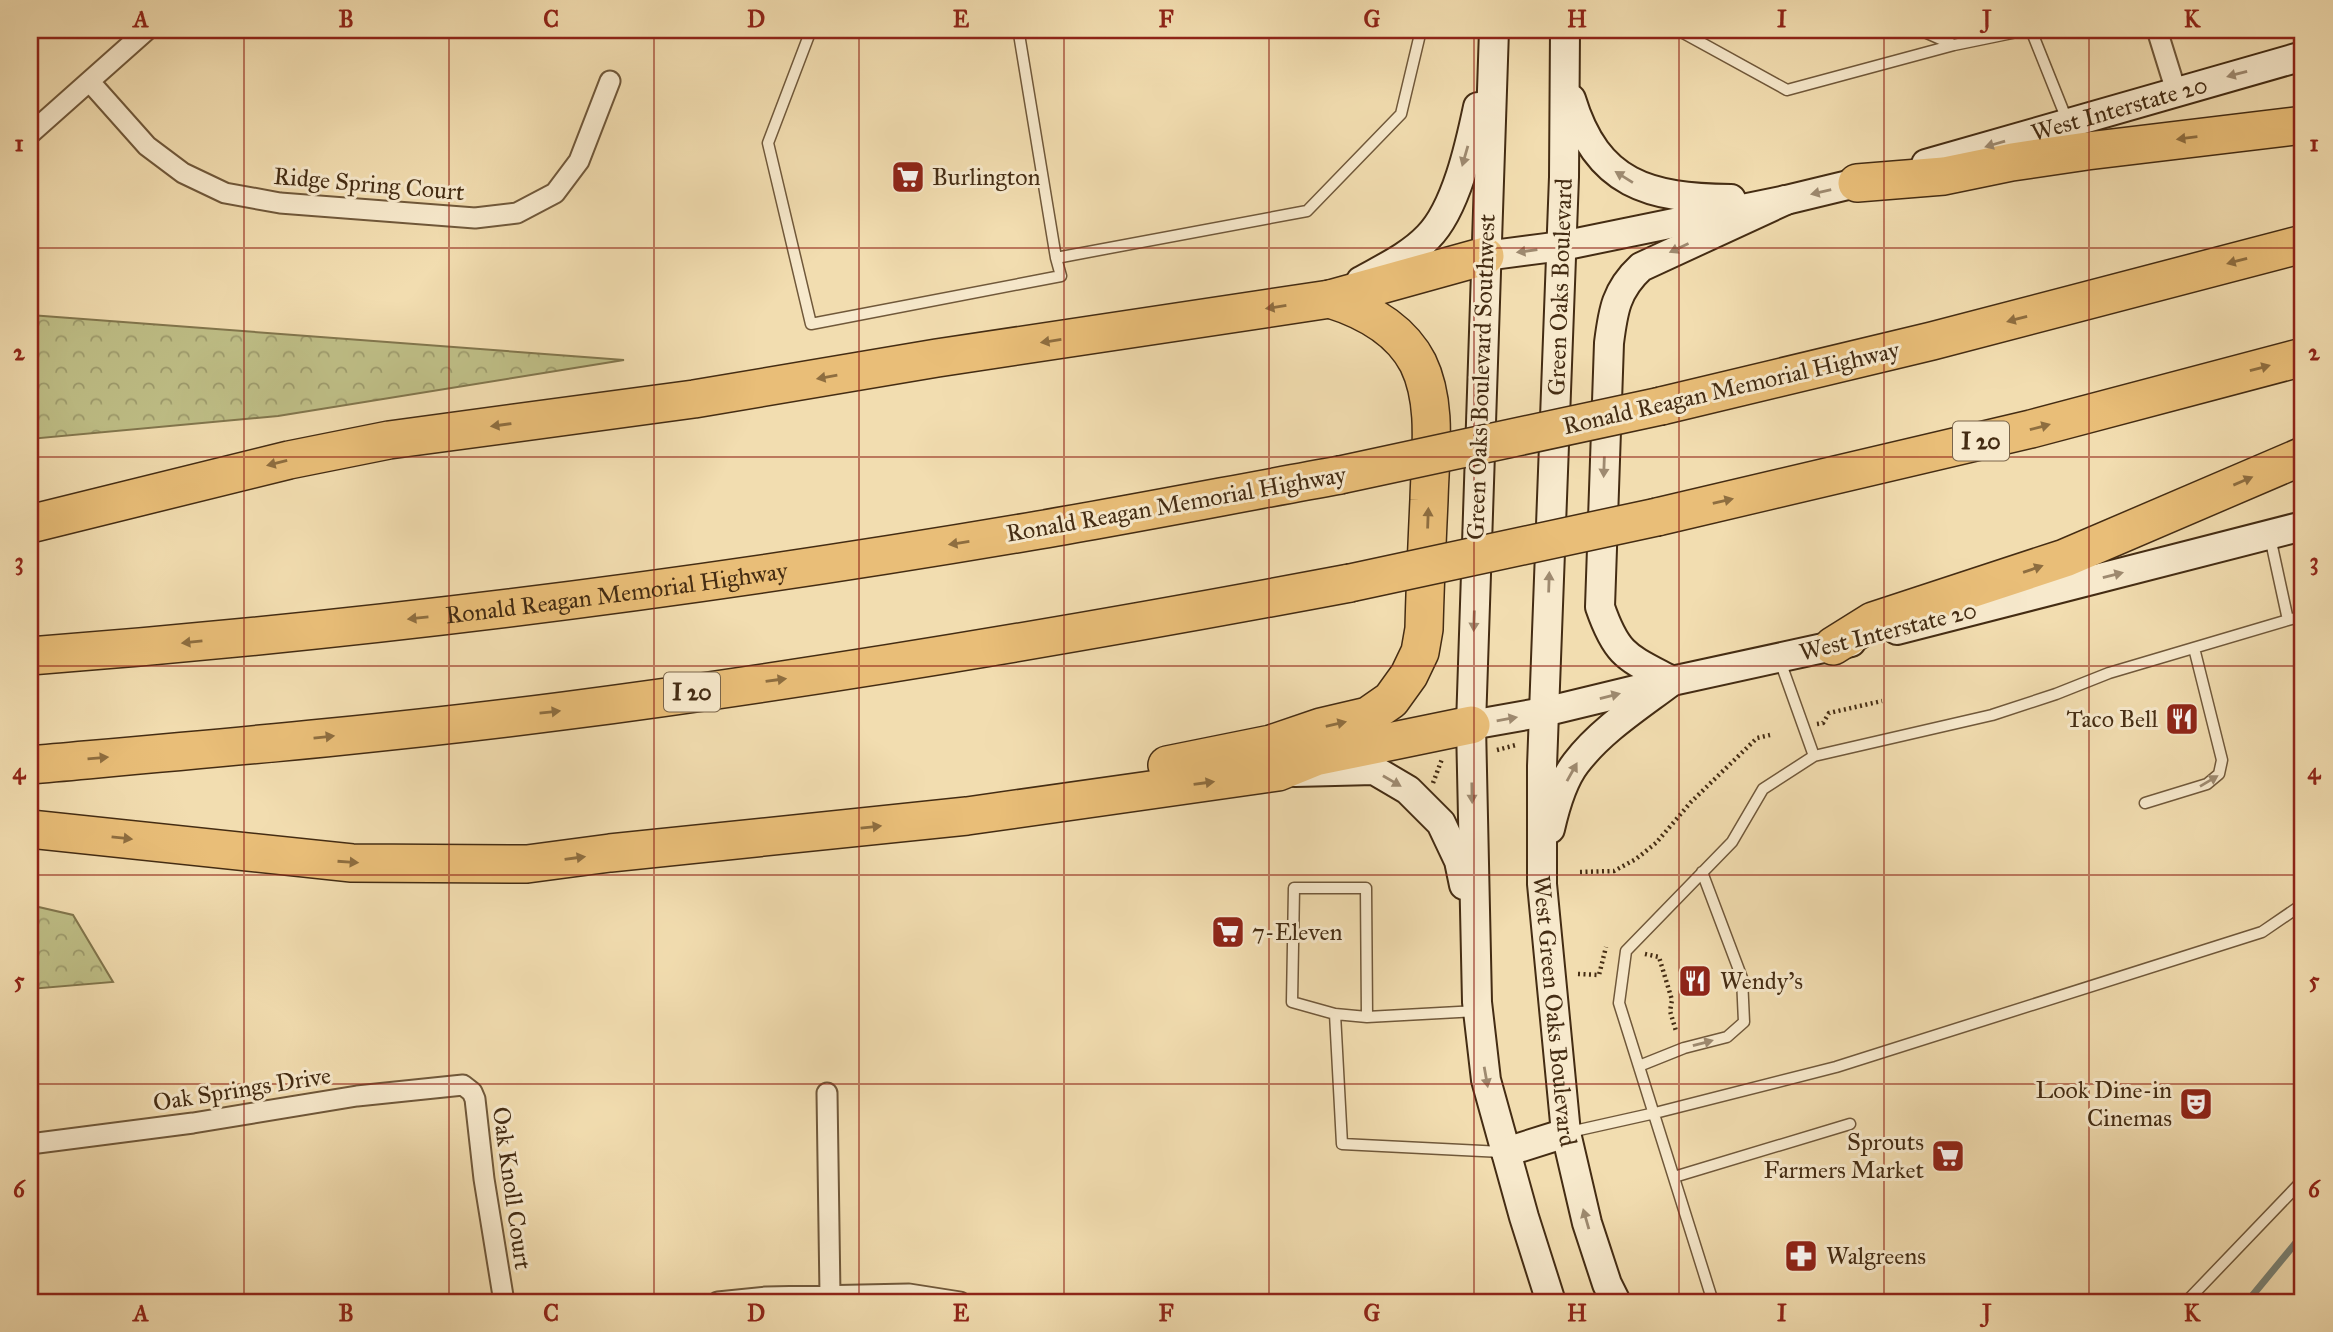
<svg xmlns="http://www.w3.org/2000/svg" width="2333" height="1332" font-family="'IM FELL Great Primer',serif">
	<defs>
		<pattern id="forest-crowns" width="20" height="18" patternUnits="userSpaceOnUse" patternTransform="scale(1.75)"><rect width="20" height="18" fill="#bfbf87"/><path d="M2 6a3 3 0 1 1 6 0M12 15a3 3 0 1 1 6 0" fill="none" stroke="#9d9b6d"/></pattern>
	</defs>
	<rect width="100%" height="100%" fill="#f2ddb0"/>
	<filter id="stains"><feTurbulence type="fractalNoise" baseFrequency=".00286" numOctaves="4"/><feColorMatrix values="0 0 0 0 .2 0 0 0 0 .09 0 0 0 0 .02 0 0 0 .5 -.17"/></filter>
	<radialGradient id="worn" r=".72"><stop offset=".6" stop-color="#630" stop-opacity="0"/><stop offset="1" stop-color="#630" stop-opacity=".3"/></radialGradient>
	<path fill="url(#forest-crowns)" stroke="#82764d" stroke-width="2" d="M30,315L624,360L278,416L30,439Z
		M30,905L73,915L113,982L30,989Z"/>
	<g fill="none" stroke-linecap="round" stroke-linejoin="round">
		<path stroke="#798174" stroke-width="7" d="M2247,1302L2303,1234"/>
		<defs>
			<path id="service" d="M811,30L768,143L811,324L1061,276L1056,258L1307,211L1401,114L1421,30
				M1022,30L1019,34L1056,258
				M1678,30L1787,90L1954,45L2027,30
				M1920,30L1954,45
				M2031,30L2067,120
				M2270,537L2288,620L2303,616
				M1780,661L1814,756
				M2145,803L2207,784L2219,774L2222,760L2194,648
				M1477,1011L1367,1017L1335,1014L1342,1144L1502,1152
				M1335,1014L1292,1002L1294,888H1366L1367,1017
				M1639,1066L1684,1048L1727,1037L1744,1022L1742,978L1702,872
				M1570,1132L1655,1113L1836,1067L2262,932L2303,904
				M1674,1177L1850,1124
				M1713,1302L1619,1003L1626,951L1732,842L1763,789L1814,756L1992,715L2056,694L2109,673L2288,620
				M2186,1302L2303,1180"/>
			<path id="minor" d="M2157,30L2176,91
				M90,82L147,146L183,173L225,193L280,203L475,218L517,213L555,193L579,161L610,81
				M30,134L147,30
				M827,1093L830,1295
				M30,1144L193,1123L357,1096L463,1085L472,1092L475,1099L484,1179L504,1302
				M718,1302L766,1297L909,1294L960,1302"/>
			<g id="secondary">
				<path d="M1494,30L1471,725L1477,1002L1486,1080L1524,1217L1551,1302"/>
				<path id="s1" d="M1565,30L1564,177L1542,766V884L1566,1133L1587,1223L1607,1284L1616,1302"/>
				<path d="M1571,99C1597,185 1649,198 1731,199"/>
				<path id="s2" d="M1926,164L2303,56"/>
				<path d="M1485,256L1562,246L1786,200L1877,178"/>
				<path d="M1361,281C1384,268 1410,256 1428,237C1456,209 1470,145 1478,107"/>
				<path d="M1897,630L2303,526"/>
				<path d="M1471,725L1544,712L1672,681L1851,642"/>
				<path d="M1295,772L1374,770L1408,790L1441,823L1459,861L1464,885"/>
				<path d="M1550,829C1555,807 1562,781 1576,763C1601,730 1639,706 1672,681C1627,657 1617,656 1600,607L1609,343C1613,311 1616,290 1641,267L1786,200"/>
				<path d="M1506,1152L1566,1133"/>
			</g>
			<g id="motorway">
				<path d="M1857,183L1944,176L2012,162L2087,151L2303,125"/>
				<path d="M1661,406L1932,341L2303,244"/>
				<path d="M1657,517L2031,429L2303,357"/>
				<path d="M30,524L289,460L389,440L694,399L937,358L1330,299L1485,256"/>
				<path d="M1833,646L1873,621L2065,558L2303,456"/>
				<path id="s3" d="M30,656C368,630 705,587 1039,530C1139,513 1240,493 1340,475"/>
				<path d="M30,765C208,749 386,734 563,711C827,677 1089,632 1350,583"/>
				<path d="M1167,765L1271,744L1321,727L1368,716L1391,700L1409,675L1420,652L1424,629C1425,586 1427,543 1429,500C1430,456 1438,404 1418,363C1400,328 1365,310 1330,299"/>
				<path d="M30,829L352,863L527,864L610,853L967,816L1278,772L1315,757L1471,725"/>
			</g>
		</defs>
		<use href="#service" stroke="#70583a" stroke-width="13"/>
		<use href="#minor" stroke="#70583a" stroke-width="23"/>
		<use href="#secondary" stroke="#442c13" stroke-width="32"/>
		<use href="#motorway" stroke="#442c13" stroke-width="40"/>
		<path stroke="#442c13" stroke-width="4.5" stroke-dasharray="2 3.5" stroke-linecap="butt" d="M1817,724L1823,723L1829,713L1882,701
			M1497,750L1516,745
			M1433,783L1442,759
			M1580,872L1614,871L1636,859L1656,843L1691,802L1757,738L1770,735
			M1645,954L1659,957L1672,1000L1670,1011L1676,1031
			M1578,974L1599,975L1606,947"/>
		<use href="#service" stroke="#f7e9cc" stroke-width="10"/>
		<use href="#minor" stroke="#f7e9cc" stroke-width="19"/>
		<use href="#secondary" stroke="#f7e9cc" stroke-width="28"/>
		<use href="#motorway" stroke="#e9be78" stroke-width="37"/>
		<defs>
			<path id="motorway-bridge" d="M1340,475L1661,406
				M1350,583L1657,517"/>
		</defs>
		<use href="#motorway-bridge" stroke="#442c13" stroke-width="40" stroke-linecap="butt"/>
		<use href="#motorway-bridge" stroke="#e9be78" stroke-width="37"/>
	</g>
	<defs><path id="oneway-solid" d="M-6-.8H1V-3.2L6.5 0L1 3.2V.8H-6Z" transform="scale(1.75)"/></defs>
	<g fill="#9e8a70">
		<use href="#oneway-solid" transform="translate(2237 74) rotate(165)"/>
		<use href="#oneway-solid" transform="translate(1995 144) rotate(164)"/>
		<use href="#oneway-solid" transform="translate(1465 156) rotate(106)"/>
		<use href="#oneway-solid" transform="translate(1624 177) rotate(-148)"/>
		<use href="#oneway-solid" transform="translate(1821 192) rotate(167)"/>
		<use href="#oneway-solid" transform="translate(1679 248) rotate(155)"/>
		<use href="#oneway-solid" transform="translate(1527 251) rotate(172)"/>
		<use href="#oneway-solid" transform="translate(1604 467) rotate(92)"/>
		<use href="#oneway-solid" transform="translate(2113 575) rotate(-14)"/>
		<use href="#oneway-solid" transform="translate(1549 582) rotate(-88)"/>
		<use href="#oneway-solid" transform="translate(1474 621) rotate(92)"/>
		<use href="#oneway-solid" transform="translate(1610 696) rotate(-14)"/>
		<use href="#oneway-solid" transform="translate(1507 719) rotate(-10)"/>
		<use href="#oneway-solid" transform="translate(1572 772) rotate(-61)"/>
		<use href="#oneway-solid" transform="translate(1392 781) rotate(30)"/>
		<use href="#oneway-solid" transform="translate(2209 781) rotate(-31)"/>
		<use href="#oneway-solid" transform="translate(1472 793) rotate(89)"/>
		<use href="#oneway-solid" transform="translate(1703 1043) rotate(-15)"/>
		<use href="#oneway-solid" transform="translate(1486 1077) rotate(80)"/>
		<use href="#oneway-solid" transform="translate(1586 1219) rotate(-106)"/>
	</g>
	<g fill="#8e6e40">
		<use href="#oneway-solid" transform="translate(2187 138) rotate(173)"/>
		<use href="#oneway-solid" transform="translate(2237 261) rotate(165)"/>
		<use href="#oneway-solid" transform="translate(1276 307) rotate(171)"/>
		<use href="#oneway-solid" transform="translate(2017 319) rotate(165)"/>
		<use href="#oneway-solid" transform="translate(1051 341) rotate(171)"/>
		<use href="#oneway-solid" transform="translate(2260 368) rotate(-15)"/>
		<use href="#oneway-solid" transform="translate(827 377) rotate(170)"/>
		<use href="#oneway-solid" transform="translate(501 425) rotate(172)"/>
		<use href="#oneway-solid" transform="translate(2040 427) rotate(-15)"/>
		<use href="#oneway-solid" transform="translate(277 463) rotate(166)"/>
		<use href="#oneway-solid" transform="translate(2243 481) rotate(-23)"/>
		<use href="#oneway-solid" transform="translate(1723 501) rotate(-13)"/>
		<use href="#oneway-solid" transform="translate(1428 518) rotate(-88)"/>
		<use href="#oneway-solid" transform="translate(959 543) rotate(171)"/>
		<use href="#oneway-solid" transform="translate(2033 569) rotate(-19)"/>
		<use href="#oneway-solid" transform="translate(418 618) rotate(174)"/>
		<use href="#oneway-solid" transform="translate(192 642) rotate(174)"/>
		<use href="#oneway-solid" transform="translate(776 680) rotate(-8)"/>
		<use href="#oneway-solid" transform="translate(550 712) rotate(-6)"/>
		<use href="#oneway-solid" transform="translate(1336 724) rotate(-13)"/>
		<use href="#oneway-solid" transform="translate(324 737) rotate(-6)"/>
		<use href="#oneway-solid" transform="translate(98 758) rotate(-5)"/>
		<use href="#oneway-solid" transform="translate(1204 783) rotate(-8)"/>
		<use href="#oneway-solid" transform="translate(871 827) rotate(-6)"/>
		<use href="#oneway-solid" transform="translate(122 838) rotate(6)"/>
		<use href="#oneway-solid" transform="translate(575 858) rotate(-8)"/>
		<use href="#oneway-solid" transform="translate(348 862) rotate(4)"/>
	</g>
	<path fill="none" stroke="#8f2418" stroke-width="2" stroke-opacity="0.55" d="M244,30V1302M449,30V1302M654,30V1302M859,30V1302M1064,30V1302M1269,30V1302M1474,30V1302M1679,30V1302M1884,30V1302M2089,30V1302M30,248H2303M30,457H2303M30,666H2303M30,875H2303M30,1084H2303"/>
	<defs>
		<symbol id="supermarket-square" viewBox="-11 -11 22 22"><rect x="-9" y="-9" width="18" height="18" rx="4" fill="#8f2418" stroke="#f7e9cc"/><path d="M-6-5.5h2.5l.6 2H6L4.5 2H-2.5L-4.4-4H-6ZM-1.5 3.2a1.3 1.3 0 1 0 .1 0ZM3 3.2a1.3 1.3 0 1 0 .1 0Z" fill="#fff"/></symbol>
		<symbol id="restaurant-square" viewBox="-11 -11 22 22"><rect x="-9" y="-9" width="18" height="18" rx="4" fill="#8f2418" stroke="#f7e9cc"/><path d="M-5-6h1v4h1v-4h1v4h1v-4h1v5L-1.5 .5V6h-2V.5L-5-1ZM5-6V6H3V1.5H1.5Q1.5-4 5-6Z" fill="#fff"/></symbol>
		<symbol id="theatre-square" viewBox="-11 -11 22 22"><rect x="-9" y="-9" width="18" height="18" rx="4" fill="#8f2418" stroke="#f7e9cc"/><path d="M-5-5.5Q0-4 5-5.5V0Q5 5 0 6Q-5 5-5 0ZM-3.3-2.5H-1v1.5H-3.3ZM1-2.5H3.3v1.5H1ZM-2.8 1Q0 5.5 2.8 1Z" fill="#fff"/></symbol>
		<symbol id="pharmacy-square" viewBox="-11 -11 22 22"><rect x="-9" y="-9" width="18" height="18" rx="4" fill="#8f2418" stroke="#f7e9cc"/><path d="M-2-6h4v4h4v4h-4v4h-4v-4h-4v-4h4Z" fill="#fff"/></symbol>
	</defs>
	<g fill-rule="evenodd">
		<use href="#supermarket-square" x="889" y="158" width="38" height="38"/>
		<use href="#restaurant-square" x="2163" y="700" width="38" height="38"/>
		<use href="#supermarket-square" x="1209" y="913" width="38" height="38"/>
		<use href="#restaurant-square" x="1676" y="962" width="38" height="38"/>
		<use href="#theatre-square" x="2177" y="1085" width="38" height="38"/>
		<use href="#supermarket-square" x="1929" y="1137" width="38" height="38"/>
		<use href="#pharmacy-square" x="1782" y="1237" width="38" height="38"/>
	</g>
	<g text-anchor="middle" stroke-width="6" stroke-linejoin="round" paint-order="stroke">
		<g fill="#f7e9cc" stroke="#7a654a" stroke-width="2">
			<rect x="1953" y="421.5" width="56" height="39" rx="5"/>
			<rect x="664" y="672.5" width="56" height="39" rx="5"/>
		</g>
		<g font-size="23" font-weight="bold" fill="#442c13">
			<text x="1981" y="449">I 20</text>
			<text x="692" y="700">I 20</text>
		</g>
		<g font-size="24" fill="#442c13" stroke="#f7e9cc">
			<text dy="8" stroke="none"><textPath href="#s2" startOffset="201">West Interstate 20</textPath></text>
			<text transform="translate(369 184) rotate(5)" y="8">Ridge Spring Court</text>
			<text transform="translate(1560 287) rotate(-88)" y="8">Green Oaks Boulevard</text>
			<text transform="translate(1481 377) rotate(-88)" y="8">Green Oaks Boulevard Southwest</text>
			<text transform="translate(1731 388) rotate(-13)" y="8">Ronald Reagan Memorial Highway</text>
			<text transform="translate(1176 504) rotate(-10)" y="8">Ronald Reagan Memorial Highway</text>
			<text dy="8" stroke="none"><textPath href="#s3" startOffset="590">Ronald Reagan Memorial Highway</textPath></text>
			<text transform="translate(1888 631) rotate(-14)" y="8">West Interstate 20</text>
			<text dy="8" stroke="none"><textPath href="#s1" startOffset="982">West Green Oaks Boulevard</textPath></text>
			<text transform="translate(242 1089) rotate(-9)" y="8">Oak Springs Drive</text>
			<text transform="translate(512 1188) rotate(82)" y="8">Oak Knoll Court</text>
		</g>
		<g font-size="24" fill="#442c13" stroke="#f7e9cc" text-anchor="start">
			<text x="932" y="185">Burlington</text>
			<text x="2158" y="727" text-anchor="end">Taco Bell</text>
			<text x="1252" y="940">7-Eleven</text>
			<text x="1720" y="989">Wendy's</text>
			<text x="2172" y="1098" text-anchor="end">Look Dine-in<tspan x="2172" dy="28">Cinemas</tspan></text>
			<text x="1924" y="1150" text-anchor="end">Sprouts<tspan x="1924" dy="28">Farmers Market</tspan></text>
			<text x="1826" y="1264">Walgreens</text>
		</g>
	</g>
	<rect width="2333" height="1332" fill="none" stroke="#f2ddb0" stroke-width="77"/>
	<rect x="38" y="38" width="2256" height="1256" fill="none" stroke="#8f2418" stroke-width="2.5"/>
	<g font-size="23" text-anchor="middle" font-weight="bold" fill="#8f2418">
		<text x="141" y="27">A</text>
		<text x="346" y="27">B</text>
		<text x="551" y="27">C</text>
		<text x="756" y="27">D</text>
		<text x="961" y="27">E</text>
		<text x="1166" y="27">F</text>
		<text x="1372" y="27">G</text>
		<text x="1577" y="27">H</text>
		<text x="1782" y="27">I</text>
		<text x="1987" y="27">J</text>
		<text x="2192" y="27">K</text>
		<text x="19" y="151">1</text>
		<text x="2314" y="151">1</text>
		<text x="19" y="360">2</text>
		<text x="2314" y="360">2</text>
		<text x="19" y="569">3</text>
		<text x="2314" y="569">3</text>
		<text x="19" y="779">4</text>
		<text x="2314" y="779">4</text>
		<text x="19" y="988">5</text>
		<text x="2314" y="988">5</text>
		<text x="19" y="1197">6</text>
		<text x="2314" y="1197">6</text>
		<text x="141" y="1321">A</text>
		<text x="346" y="1321">B</text>
		<text x="551" y="1321">C</text>
		<text x="756" y="1321">D</text>
		<text x="961" y="1321">E</text>
		<text x="1166" y="1321">F</text>
		<text x="1372" y="1321">G</text>
		<text x="1577" y="1321">H</text>
		<text x="1782" y="1321">I</text>
		<text x="1987" y="1321">J</text>
		<text x="2192" y="1321">K</text>
	</g>
	<rect width="100%" height="100%" filter="url(#stains)"/>
	<rect width="100%" height="100%" fill="url(#worn)"/>
</svg>
